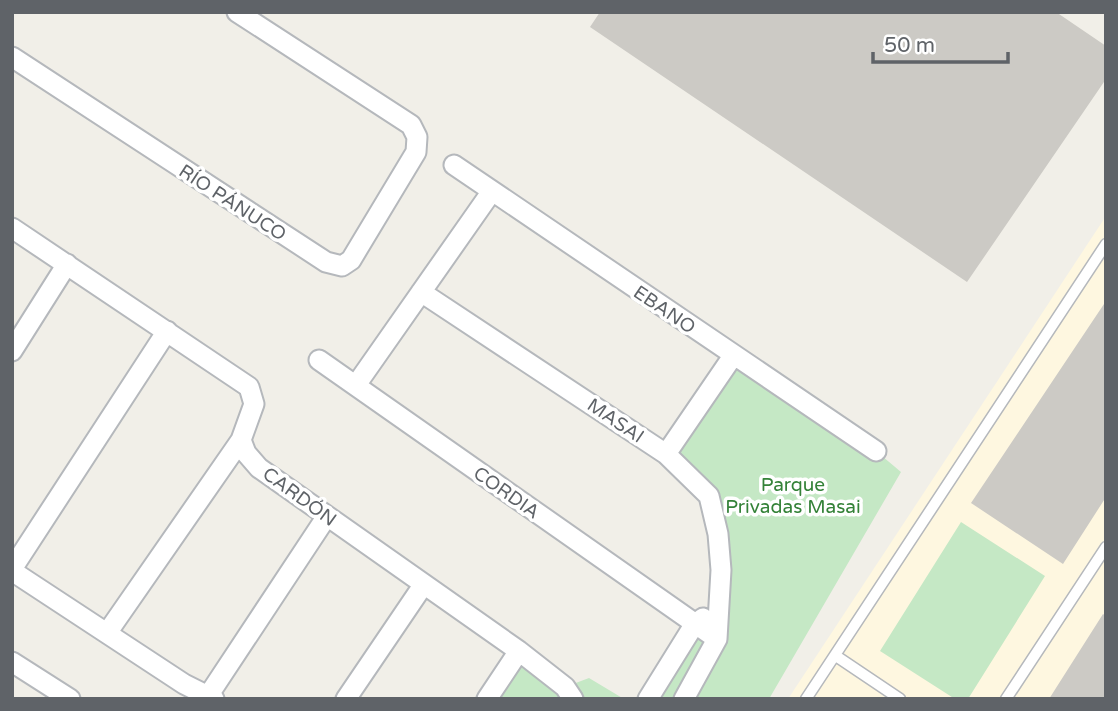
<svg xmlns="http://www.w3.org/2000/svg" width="1118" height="711" font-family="'Varela Round',sans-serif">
	<rect width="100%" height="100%" fill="#f1efe8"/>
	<path fill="#fef7e0" d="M1106,216V699H788Z"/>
	<path fill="#c5e8c5" d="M733,356L876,451L901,472L769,699H648L718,607L709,496L666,454Z
		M961,522L1045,576L968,699H955L880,651Z
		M519,651L565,687L589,678L624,699H487Z"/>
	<path fill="#cccac5" d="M600,12H1056L1106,46V79L967,282L590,27Z
		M1106,301V497L1063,564L971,503Z
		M1103,614L1106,616V699H1049Z"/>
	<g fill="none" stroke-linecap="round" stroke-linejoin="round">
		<defs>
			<path id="service" d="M836,656L900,699
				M806,699L1106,244
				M1006,699L1106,547"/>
			<path id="minor" d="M12,57L326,262L342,266L351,260L416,152L417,137L411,125L237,12
				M454,165L876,451
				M12,228L249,387L254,404L241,440L246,453L259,468L519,651L565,687L573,699
				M421,292L666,454L709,496L718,534L721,570L717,639L684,699
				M12,351L67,264
				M319,360L717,639
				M356,385L492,191
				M666,454L733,356
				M12,569L167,331
				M12,571L184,684L214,699
				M107,633L241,440
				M12,662L70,699
				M208,696L327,516
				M346,699L424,584
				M487,699L519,651
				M648,699L694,625L703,618"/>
		</defs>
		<use href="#service" stroke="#b5b8bc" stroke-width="13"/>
		<use href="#minor" stroke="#b5b8bc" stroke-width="23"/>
		<use href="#service" stroke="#fff" stroke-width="10"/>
		<use href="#minor" stroke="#fff" stroke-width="19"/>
	</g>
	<g text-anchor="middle" stroke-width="7" stroke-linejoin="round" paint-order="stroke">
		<g font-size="19" fill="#5f6368" stroke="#fff">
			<text transform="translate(233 202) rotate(33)" y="7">RÍO PÁNUCO</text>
			<text transform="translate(665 309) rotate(34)" y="7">EBANO</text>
			<text transform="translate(616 420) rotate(34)" y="7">MASAI</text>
			<text transform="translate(507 492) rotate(35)" y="7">CORDIA</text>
			<text transform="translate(300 496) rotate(36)" y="7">CARDÓN</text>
		</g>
		<g font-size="19" fill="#348238" stroke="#fff">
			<text x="793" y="491">Parque<tspan x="793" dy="22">Privadas Masai</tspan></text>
		</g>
	</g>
	<rect width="1118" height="711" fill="none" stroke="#5f6368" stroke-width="28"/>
	<path d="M873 52v10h135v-10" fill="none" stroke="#5f6368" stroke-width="3.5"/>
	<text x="884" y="52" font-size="21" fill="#5f6368" stroke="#ffffff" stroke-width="5" paint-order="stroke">50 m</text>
</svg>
